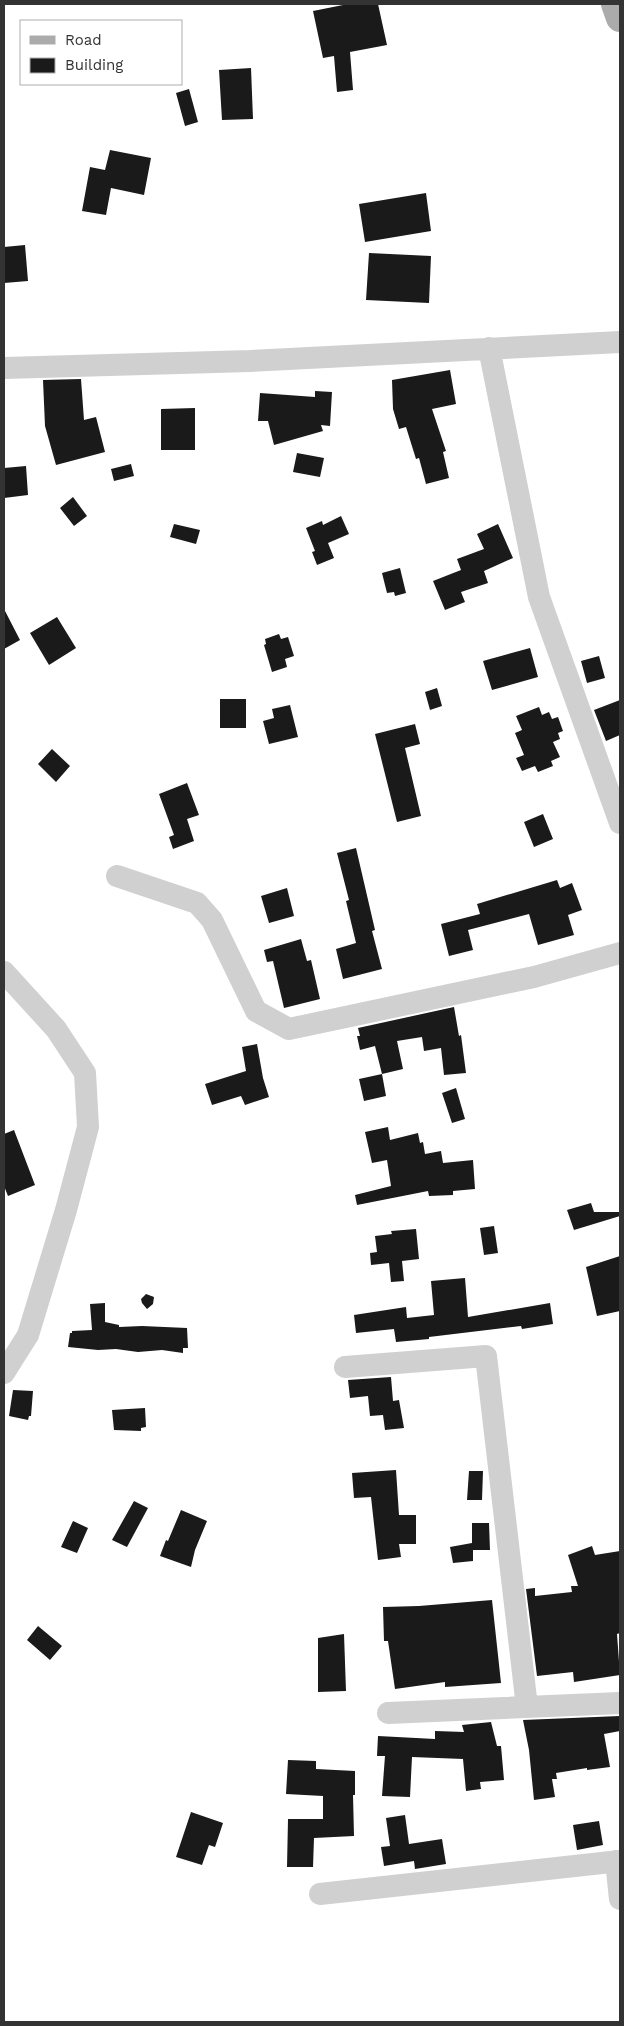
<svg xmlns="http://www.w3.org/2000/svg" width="624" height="2026" font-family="'Work Sans',sans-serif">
	<rect width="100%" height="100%" fill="#fff"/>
	<path fill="#1a1a1a" d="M348,4H378L387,45L350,52L353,90L337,92L334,56L323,58L313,11Z
		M251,68L253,119L222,120L219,70Z
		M189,89L198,122L185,126L176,93Z
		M110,150L151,158L144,195L111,188L106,215L82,211L90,167L105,170Z
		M426,193L431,231L365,242L359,204Z
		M25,245L28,281L4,283V247Z
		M369,253L431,256L429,303L366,300Z
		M450,370L456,404L432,409L446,451L443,452L449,478L426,484L419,458L416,459L406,427L399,429L393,409L392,380Z
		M81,379L84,420L96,417L105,452L56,465L45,426L43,380Z
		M315,391L332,392L330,426L321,425L323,431L274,445L268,421H258L260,393L315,397Z
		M195,408V450H161V409Z
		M297,453L324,458L320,477L293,472Z
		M131,464L134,476L114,481L111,469Z
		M26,466L28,495L4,498V468Z
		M73,497L87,516L74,526L60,508Z
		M341,516L349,534L328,543L334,558L317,565L312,552L315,551L306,528L322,521L323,525Z
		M174,524L200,530L196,544L170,537Z
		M498,524L513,558L484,571L488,583L461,592L465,602L445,610L433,581L461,570L457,559L484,549L477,534Z
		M400,568L406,593L395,596L394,592L387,593L382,573Z
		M4,609L20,640L4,649Z
		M57,617L76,648L49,665L30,633Z
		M279,634L281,639L288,637L294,656L285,659L287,667L272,672L264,645L266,644L265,639Z
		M530,648L538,677L492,690L483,661Z
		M599,656L605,678L587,683L581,661Z
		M437,688L442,706L430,710L425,692Z
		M220,699H246V728H220Z
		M620,700V735L606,741L594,710Z
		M290,705L298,737L269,744L263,721L274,718L272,709Z
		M539,707L542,715L549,712L552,719L558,717L563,731L558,733L560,739L553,742L560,757L551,761L553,766L538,772L535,766L522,771L516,758L524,755L515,733L522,730L516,716Z
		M415,724L420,744L405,748L421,816L397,822L375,734Z
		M52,749L70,766L56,782L38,764Z
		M187,783L199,815L187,819L194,841L173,849L169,837L174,835L159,794Z
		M543,814L553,839L534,847L524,822Z
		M356,848L375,930L372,931L382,969L343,979L336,949L356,943L346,901L349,900L337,853Z
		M557,880L560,888L572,883L582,910L568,915L574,935L538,945L529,914L468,930L473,950L449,956L441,924L480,914L477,904Z
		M287,888L294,916L269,923L261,896Z
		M301,939L307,961L311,960L320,999L284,1008L273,961L267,962L264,950Z
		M454,1007L459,1036L461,1035L466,1073L444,1075L441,1048L424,1051L422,1037L397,1041L403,1069L382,1074L375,1046L360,1050L357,1036H360L358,1028Z
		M257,1044L263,1078L269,1097L245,1105L241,1096L212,1105L205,1084L246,1071L242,1047Z
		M382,1074L386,1096L364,1101L359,1079Z
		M456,1088L465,1119L452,1123L442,1093Z
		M388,1127L390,1140L418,1133L420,1143L423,1142L425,1154L441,1151L443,1163L473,1160L475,1189L453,1191V1195L429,1196L428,1191L357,1205L355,1195L391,1186L387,1160L372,1163L365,1132Z
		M14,1130L35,1185L8,1196L4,1186V1134Z
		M591,1203L594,1212H620V1216L574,1230L567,1210Z
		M494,1226L498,1253L484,1255L480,1228Z
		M416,1229L419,1259L402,1261L404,1281L391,1282L389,1263L371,1265L370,1253L377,1252L375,1236L392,1234L391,1231Z
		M620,1256V1311L597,1316L586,1267Z
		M465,1278L468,1317L550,1303L553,1324L522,1329L521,1326L429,1337V1339L396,1342L394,1329L356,1333L354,1315L406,1307L407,1318L434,1315L431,1281Z
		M146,1294L154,1297L153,1304L147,1309L142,1303L141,1299Z
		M105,1303V1322L119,1325V1327L142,1326L187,1328L188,1348H183V1353L162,1350L138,1352L116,1349L98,1350L68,1347L70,1333H72V1331L92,1330L90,1304Z
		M391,1377L393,1401L399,1400L404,1428L385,1430L383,1415L370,1416L368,1396L350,1398L348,1380Z
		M13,1390L33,1391L31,1416H29L28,1420L9,1416Z
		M145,1408L146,1427L141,1428V1431L114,1430L112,1410Z
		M396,1470L399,1515H416V1544H399L401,1557L378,1560L371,1497L354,1498L352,1473Z
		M469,1471H483L482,1500H467Z
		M134,1501L148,1508L127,1547L112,1540Z
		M181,1510L207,1521L195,1550L191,1567L160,1556L166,1540L168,1541Z
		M73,1521L88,1528L77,1553L61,1547Z
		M472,1523H489L490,1550H473V1561L453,1563L450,1547L472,1543Z
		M592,1546L595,1555L620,1551V1633L617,1634L620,1675L574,1682L573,1672L537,1676L526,1589L535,1588V1596L572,1592L571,1586H578L568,1555Z
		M492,1600L501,1683L445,1687V1682L395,1689L388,1641H384L383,1607L419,1606Z
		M38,1626L62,1646L50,1660L27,1640Z
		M344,1634L346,1691L318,1692V1638Z
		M620,1716V1731L604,1734L610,1767L587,1770V1768L556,1773L557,1779H552L555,1797L534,1800L529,1750L523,1720Z
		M491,1722L497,1746H501L504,1780L480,1782L481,1789L466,1791L463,1759L412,1757L410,1797L382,1796L385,1756H377L378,1736L435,1739V1731L464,1732L462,1725Z
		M288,1760L316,1761V1769L355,1771V1795H353L354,1836L314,1838L313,1867H287L288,1819H323V1796L286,1794Z
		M191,1812L223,1823L215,1847L209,1845L202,1865L176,1857Z
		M405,1815L409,1844L442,1839L446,1864L415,1869L414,1861L384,1866L381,1847L390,1846L386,1818Z
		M599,1821L603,1845L577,1850L573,1825Z"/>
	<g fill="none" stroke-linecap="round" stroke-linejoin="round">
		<path stroke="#d0d0d0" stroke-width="22" d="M489,348L539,597L620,823
			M4,368L250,361L620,342
			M117,876L197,903L212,920L256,1011L289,1029L534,977L620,953
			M4,972L56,1029L85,1073L88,1127L66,1210L28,1335L4,1373
			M345,1367L486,1356L527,1707
			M388,1713L620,1703
			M616,1861L620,1899
			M320,1894L620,1861"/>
		<path stroke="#ababab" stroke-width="28" d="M615,4L620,18"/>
	</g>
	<rect width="624" height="2026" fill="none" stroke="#333333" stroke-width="10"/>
	<rect x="20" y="20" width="162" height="65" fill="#ffffff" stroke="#adadad"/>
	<rect x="30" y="36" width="25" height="8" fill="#ababab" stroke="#adadad"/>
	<text x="65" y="45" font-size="15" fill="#333333">Road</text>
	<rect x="30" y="58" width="25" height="15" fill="#1a1a1a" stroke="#adadad"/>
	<text x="65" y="70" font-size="15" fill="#333333">Building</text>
</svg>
